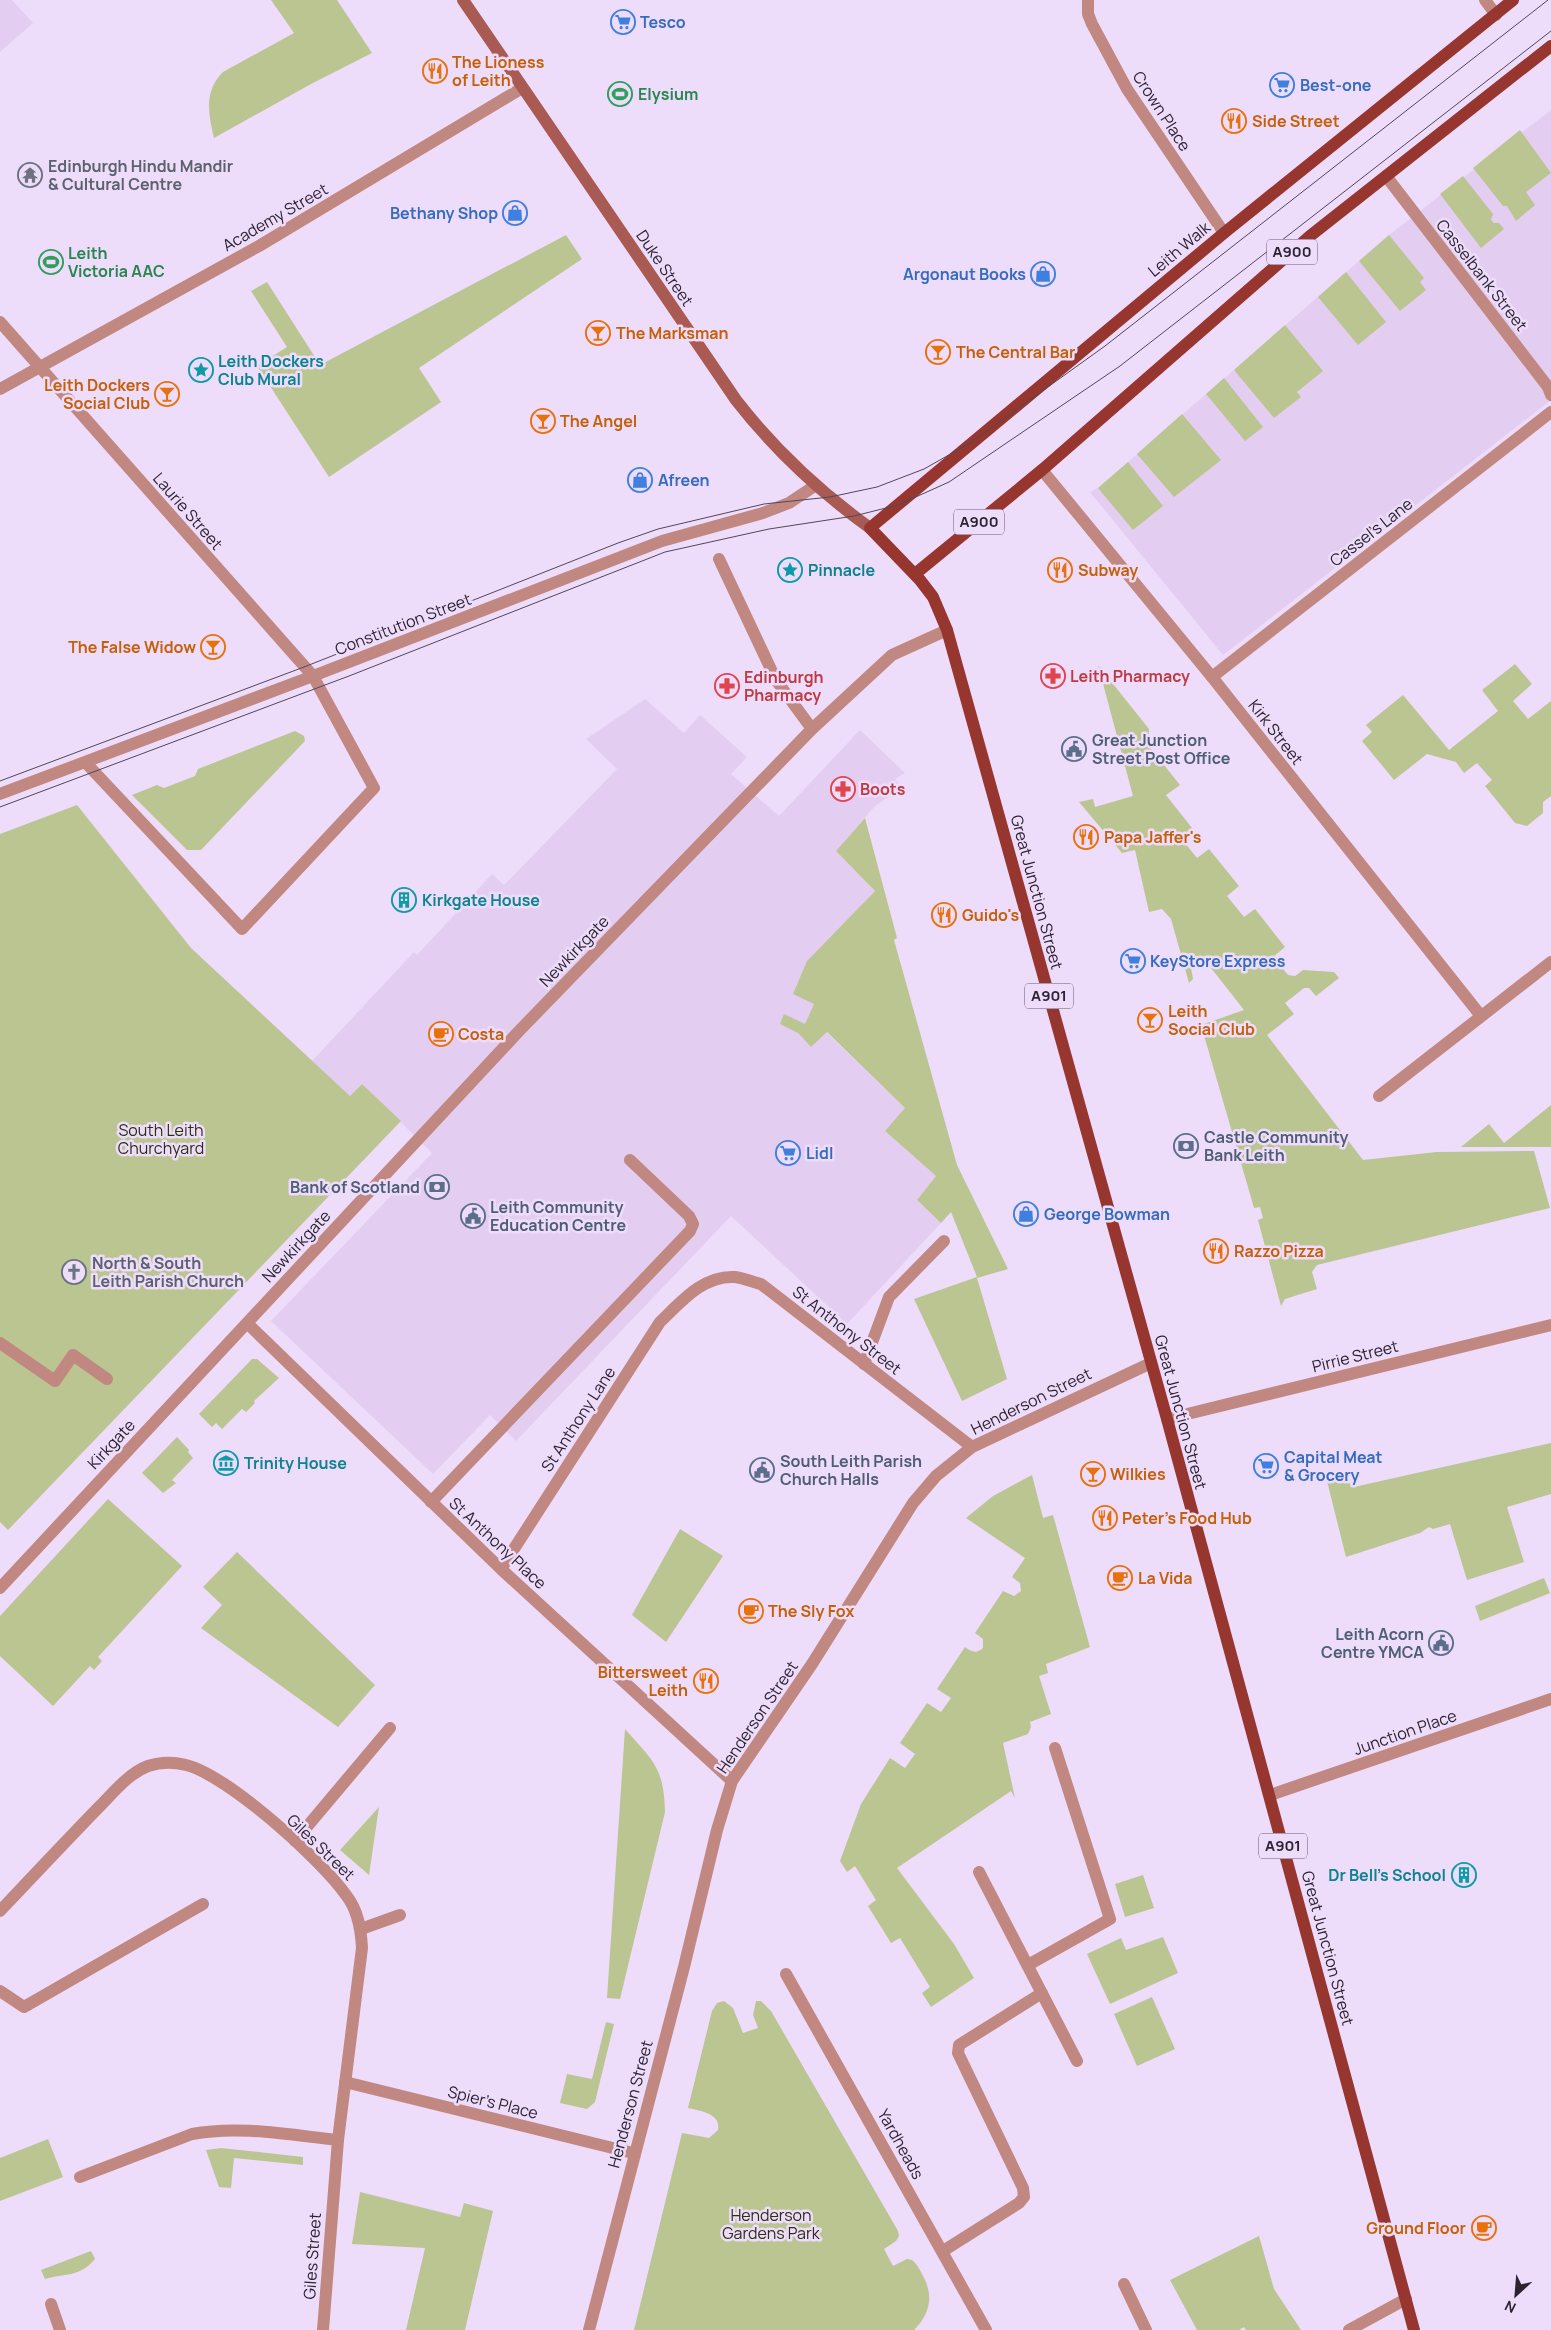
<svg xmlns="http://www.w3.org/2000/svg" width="1551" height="2330" font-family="Manrope,sans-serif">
	<rect width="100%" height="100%" fill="#eedcfb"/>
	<path fill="#e3cef2" d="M0,0H12L33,23L0,52Z
		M1551,110V400L1223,655L1090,492L1098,488L1389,235Z
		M645,699L684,733L700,715L747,757L731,774L779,816L860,730L905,773L895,779L902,788L875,806L836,851L875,891L807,961L814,1004L805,1025L798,1033L811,1047L826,1032L906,1109L885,1131L936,1176L917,1200L941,1223L847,1324L731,1216L516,1441L490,1415L433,1474L271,1321L432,1153L362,1084L350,1096L312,1061L414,952L417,955L492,874L504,885L617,769L586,739Z"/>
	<path fill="#bac592" d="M271,0H337L372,53L311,84L214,138C208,113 204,91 223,72L294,33Z
		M1520,130L1551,173L1526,192L1535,205L1516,221L1507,206H1503L1473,168Z
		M1463,176L1493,214L1491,220L1494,223H1499L1504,229L1481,248L1440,194Z
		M566,235L582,259L419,368L441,402L329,477L257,366L287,347L251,291L267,282L320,365Z
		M1389,235L1424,278L1420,282L1426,290L1400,311L1359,261Z
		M1346,272L1386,322L1358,345L1318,297Z
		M1285,325L1323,371L1297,392L1301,397L1274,418L1234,370Z
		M1224,378L1263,427L1245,441L1206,394Z
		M1182,414L1221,460L1174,497L1137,454Z
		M1128,462L1163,506L1133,530L1098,488Z
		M1515,664L1532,684L1513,701L1528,719L1551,701V796L1543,802V813L1527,826L1515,823L1485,786L1492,780L1477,763L1464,773L1456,762L1427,754L1394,780L1362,741L1372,732L1366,725L1403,695L1449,750L1498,711L1482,690Z
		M1098,665L1149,729L1148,745L1180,785L1166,795L1192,828L1180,837L1197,858L1209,849L1239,886L1227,896L1244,917L1255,909L1285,947L1273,957L1288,975L1295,976L1303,970L1334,972L1339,978L1316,996L1309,988H1304L1285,1003L1294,1014L1267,1035L1363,1160L1437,1152L1534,1151L1550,1208L1317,1265L1312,1272L1317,1289L1285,1299L1281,1306L1258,1220L1263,1218L1260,1207L1254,1208L1201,1025L1244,1010L1204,959L1190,962L1193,979L1189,983L1171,919L1162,909L1149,912L1135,850L1122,853L1079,802L1093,799L1095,807L1133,796Z
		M295,731L304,736L305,741L201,850H187L132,795L157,785L164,788L195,776L198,769Z
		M77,805L191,948L350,1096L362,1084L401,1121L8,1530L0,1522V834Z
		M865,818L897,938L894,940L957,1165L1008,1269L977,1278L1007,1379L962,1401L914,1299L977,1277L951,1212L941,1223L917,1200L936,1176L885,1131L905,1108L827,1032L811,1047L798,1033L780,1024L784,1014L805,1024L814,1004L793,994L807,961L875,891L836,851Z
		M1551,1105V1147H1461L1489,1124L1504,1143Z
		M252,1359H257L279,1378L254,1401L255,1403L246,1412L242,1409L222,1429L216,1423L212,1427L199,1414Z
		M177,1437L189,1450L188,1452L193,1458L172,1480L176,1483L163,1493L142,1473Z
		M1551,1443V1494L1507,1507L1524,1562L1467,1580L1450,1524L1433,1529L1429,1527L1420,1533L1346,1557L1327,1481L1328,1475L1342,1471L1344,1479L1354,1487Z
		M1032,1475L1043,1518L1053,1515L1090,1647L1046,1664L1048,1673L1039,1676L1051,1714L1030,1722L1031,1727L1028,1734L1003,1743L1015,1798L1011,1791L897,1868L954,1944L974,1978L931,2007L922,1993L930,1987L900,1938L891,1943L868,1906L876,1900L855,1866L847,1872L840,1861L861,1804L890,1758L905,1768L915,1754L900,1743L927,1703L941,1712L951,1698L937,1689L965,1647C972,1652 976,1654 983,1648V1639L975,1633L1003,1591L1014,1596L1021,1591L1020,1583L1012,1577L1025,1558L966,1518L993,1496Z
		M108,1499L182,1566L98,1657L102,1661L94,1670L90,1666L53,1706L0,1656V1616Z
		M680,1529L723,1556L666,1642L632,1615Z
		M237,1552L375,1685L338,1727L201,1628L222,1605L203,1587Z
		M1544,1578L1550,1593L1480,1621L1475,1606Z
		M625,1729C653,1761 664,1767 665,1812L620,1999L607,1998Z
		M379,1807L369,1875L340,1850Z
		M1143,1875L1154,1908L1125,1917L1115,1884Z
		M1163,1937L1178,1973L1110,2004L1087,1954L1121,1938L1126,1950Z
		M1152,1997L1175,2049L1137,2066L1114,2014Z
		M724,2001L733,2008L743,2033L758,2028L753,2015L756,2001H761L771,2011L898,2231L899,2236L896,2241L884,2249L893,2266L907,2259L912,2260C917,2264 920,2270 923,2276C934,2296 930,2314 914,2330H634L682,2133L709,2138L718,2130C721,2113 700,2111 688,2108L712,2011L717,2003Z
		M606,2022L614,2024L595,2102L587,2109L560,2103L567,2074L592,2079Z
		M48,2139L63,2177L0,2201V2158Z
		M221,2148L303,2157V2165L234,2158L231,2188L219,2187L206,2150Z
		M360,2192L460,2217L464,2203L493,2211L465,2330H406L425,2248L352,2244Z
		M1259,2236L1274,2289L1301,2330H1246L1244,2327L1239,2330H1197L1170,2280Z
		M91,2251L95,2259C79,2278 65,2273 45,2279L41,2270Z"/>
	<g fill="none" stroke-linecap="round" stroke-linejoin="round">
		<path stroke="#c08881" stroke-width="12" d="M1212,677L1551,412
			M85,762L242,929L374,788L313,676
			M0,794L313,676L662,541L763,513L789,503L816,485
			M0,1343L55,1381L73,1355L107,1379
			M864,1364L889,1297L944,1241
			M431,1502L690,1231L693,1224L689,1216L630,1160
			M295,1841L390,1728
			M979,1872L1077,2061
			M361,1929L400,1915
			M1028,1965L1110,1919L1055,1748
			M0,1991L24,2007L203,1904
			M80,2177L192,2134C239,2125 290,2135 338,2140
			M943,2251L1019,2203L1024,2197L1023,2188L958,2053L959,2045L1042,1993
			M1124,2284L1146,2330
			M51,2304L60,2330
			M1349,2330L1406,2299"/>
		<path stroke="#c08881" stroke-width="12" d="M1088,0V14L1092,24L1127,89L1224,233
			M1485,0L1496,15
			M1386,176L1548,387L1551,395
			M0,322L313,676
			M0,389L259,246L522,88
			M1042,470L1212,677L1481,1016
			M719,559L776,680L812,729
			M1379,1096L1551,962
			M247,1323L501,1569L732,1781
			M1167,1419L1551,1325
			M501,1569L660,1322C681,1302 703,1275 735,1277C743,1278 753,1282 761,1284L972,1447
			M0,1588L520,1030L812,729L892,655L947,630
			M1270,1795L1551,1699
			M0,1911C33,1876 66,1841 99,1807C113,1793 129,1773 148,1766C160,1762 174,1762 186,1765C227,1775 321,1859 346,1895C358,1910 361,1929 362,1948L338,2140L323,2330
			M786,1974L986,2330
			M345,2082L633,2153
			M589,2330L684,1967L717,1830L732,1781L812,1664L913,1503L936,1476L972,1447L1151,1363"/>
		<path stroke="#a95a52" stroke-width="12" d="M463,0L736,400C774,449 819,491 870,528"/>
		<path stroke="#97362f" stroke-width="12" d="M915,574L1042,470L1310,236L1551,46
			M1414,2330L1167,1419L947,630L933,597L920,580L870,528L1224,233L1513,0"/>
		<path stroke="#514857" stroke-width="1" d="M0,781L304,667L618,543L658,529L764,504L830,497L877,487L924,469L970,443L1105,346L1548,0
			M0,807L349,676L665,552L769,529L854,516L898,505L949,482L1120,366L1551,31"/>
	</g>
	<defs>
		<symbol id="supermarket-ring" viewBox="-11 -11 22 22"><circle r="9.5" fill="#eedcfb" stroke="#3f7fe0" stroke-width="1.5"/><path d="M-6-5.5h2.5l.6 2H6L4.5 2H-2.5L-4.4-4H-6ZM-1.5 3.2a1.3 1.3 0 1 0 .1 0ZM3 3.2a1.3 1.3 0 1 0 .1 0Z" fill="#3f7fe0"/></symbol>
		<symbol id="restaurant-ring" viewBox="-11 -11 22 22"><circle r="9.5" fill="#eedcfb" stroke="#e8710a" stroke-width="1.5"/><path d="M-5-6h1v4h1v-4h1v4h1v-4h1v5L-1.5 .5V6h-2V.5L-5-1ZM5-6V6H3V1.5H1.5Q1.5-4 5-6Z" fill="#e8710a"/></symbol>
		<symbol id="stadium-ring" viewBox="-11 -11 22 22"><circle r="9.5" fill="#eedcfb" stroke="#2e9e5b" stroke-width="1.5"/><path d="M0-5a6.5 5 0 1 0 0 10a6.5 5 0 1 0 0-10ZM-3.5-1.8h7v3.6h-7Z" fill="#2e9e5b"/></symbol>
		<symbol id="temple-ring" viewBox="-11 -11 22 22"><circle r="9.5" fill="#eedcfb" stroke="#6b7280" stroke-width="1.5"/><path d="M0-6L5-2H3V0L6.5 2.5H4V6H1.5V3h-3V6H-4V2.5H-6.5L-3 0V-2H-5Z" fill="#6b7280"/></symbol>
		<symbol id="shop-ring" viewBox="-11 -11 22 22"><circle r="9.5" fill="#eedcfb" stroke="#3f7fe0" stroke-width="1.5"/><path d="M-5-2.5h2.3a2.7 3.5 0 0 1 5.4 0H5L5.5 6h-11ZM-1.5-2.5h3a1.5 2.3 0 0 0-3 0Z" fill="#3f7fe0"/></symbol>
		<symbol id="bar-ring" viewBox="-11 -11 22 22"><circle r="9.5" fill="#eedcfb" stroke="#e8710a" stroke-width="1.5"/><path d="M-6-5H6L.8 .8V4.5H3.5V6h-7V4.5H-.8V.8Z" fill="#e8710a"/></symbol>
		<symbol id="sight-ring" viewBox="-11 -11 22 22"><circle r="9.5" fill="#eedcfb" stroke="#0f9aa8" stroke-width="1.5"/><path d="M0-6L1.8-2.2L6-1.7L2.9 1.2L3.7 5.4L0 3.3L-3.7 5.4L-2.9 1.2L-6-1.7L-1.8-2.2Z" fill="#0f9aa8"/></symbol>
		<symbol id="pharmacy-ring" viewBox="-11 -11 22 22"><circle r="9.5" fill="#eedcfb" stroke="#e0444e" stroke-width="1.5"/><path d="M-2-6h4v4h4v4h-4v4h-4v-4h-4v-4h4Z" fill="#e0444e"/></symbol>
		<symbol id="civic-ring" viewBox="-11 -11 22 22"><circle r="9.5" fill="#eedcfb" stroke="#5c6f8a" stroke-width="1.5"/><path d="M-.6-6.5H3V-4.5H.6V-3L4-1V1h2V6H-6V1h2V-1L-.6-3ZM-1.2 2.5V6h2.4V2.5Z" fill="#5c6f8a"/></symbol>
		<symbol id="building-ring" viewBox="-11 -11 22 22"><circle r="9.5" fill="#eedcfb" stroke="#0f9aa8" stroke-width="1.5"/><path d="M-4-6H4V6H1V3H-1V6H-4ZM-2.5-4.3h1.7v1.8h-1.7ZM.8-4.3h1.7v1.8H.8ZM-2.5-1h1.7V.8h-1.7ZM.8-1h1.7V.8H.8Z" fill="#0f9aa8"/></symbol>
		<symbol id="cafe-ring" viewBox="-11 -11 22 22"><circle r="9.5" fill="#eedcfb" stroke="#e8710a" stroke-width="1.5"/><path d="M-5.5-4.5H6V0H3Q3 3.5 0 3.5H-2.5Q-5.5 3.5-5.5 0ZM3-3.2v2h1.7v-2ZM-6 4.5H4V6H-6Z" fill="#e8710a"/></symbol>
		<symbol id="bank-ring" viewBox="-11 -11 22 22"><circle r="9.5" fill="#eedcfb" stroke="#5c6f8a" stroke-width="1.5"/><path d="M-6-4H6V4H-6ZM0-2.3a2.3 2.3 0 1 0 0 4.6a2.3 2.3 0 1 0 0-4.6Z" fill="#5c6f8a"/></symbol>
		<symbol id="church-ring" viewBox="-11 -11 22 22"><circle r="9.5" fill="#eedcfb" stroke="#6b7280" stroke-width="1.5"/><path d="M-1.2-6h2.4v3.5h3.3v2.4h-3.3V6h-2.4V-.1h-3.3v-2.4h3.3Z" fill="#6b7280"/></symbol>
		<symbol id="museum-ring" viewBox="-11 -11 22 22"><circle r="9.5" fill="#eedcfb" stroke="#0f9aa8" stroke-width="1.5"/><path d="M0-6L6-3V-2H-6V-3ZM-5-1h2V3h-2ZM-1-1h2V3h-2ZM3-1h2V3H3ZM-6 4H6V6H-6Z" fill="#0f9aa8"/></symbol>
	</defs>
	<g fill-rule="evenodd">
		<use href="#supermarket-ring" x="609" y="8" width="28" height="28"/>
		<use href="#restaurant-ring" x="421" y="57" width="28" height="28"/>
		<use href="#supermarket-ring" x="1268" y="71" width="28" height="28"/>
		<use href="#stadium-ring" x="606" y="80" width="28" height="28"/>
		<use href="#restaurant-ring" x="1220" y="107" width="28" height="28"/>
		<use href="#temple-ring" x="16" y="161" width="28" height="28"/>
		<use href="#shop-ring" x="501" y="199" width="28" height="28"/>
		<use href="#stadium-ring" x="37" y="248" width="28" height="28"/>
		<use href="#shop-ring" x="1029" y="260" width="28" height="28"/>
		<use href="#bar-ring" x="584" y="319" width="28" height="28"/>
		<use href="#bar-ring" x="924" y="338" width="28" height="28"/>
		<use href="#sight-ring" x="187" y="356" width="28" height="28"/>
		<use href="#bar-ring" x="153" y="380" width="28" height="28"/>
		<use href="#bar-ring" x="529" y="407" width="28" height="28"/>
		<use href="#shop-ring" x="626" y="466" width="28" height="28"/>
		<use href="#sight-ring" x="776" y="556" width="28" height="28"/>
		<use href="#restaurant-ring" x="1046" y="556" width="28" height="28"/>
		<use href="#bar-ring" x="199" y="633" width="28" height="28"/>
		<use href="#pharmacy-ring" x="1039" y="662" width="28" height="28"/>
		<use href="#pharmacy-ring" x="713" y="672" width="28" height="28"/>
		<use href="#civic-ring" x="1060" y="735" width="28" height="28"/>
		<use href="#pharmacy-ring" x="829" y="775" width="28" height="28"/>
		<use href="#restaurant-ring" x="1072" y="823" width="28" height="28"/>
		<use href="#building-ring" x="390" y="886" width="28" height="28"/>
		<use href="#restaurant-ring" x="930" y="901" width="28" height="28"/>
		<use href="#supermarket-ring" x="1119" y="947" width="28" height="28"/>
		<use href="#bar-ring" x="1136" y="1006" width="28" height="28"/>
		<use href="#cafe-ring" x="427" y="1020" width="28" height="28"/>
		<use href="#bank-ring" x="1172" y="1132" width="28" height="28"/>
		<use href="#supermarket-ring" x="774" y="1139" width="28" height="28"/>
		<use href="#bank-ring" x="423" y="1173" width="28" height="28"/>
		<use href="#shop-ring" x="1012" y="1200" width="28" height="28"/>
		<use href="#civic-ring" x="459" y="1202" width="28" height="28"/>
		<use href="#restaurant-ring" x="1202" y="1237" width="28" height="28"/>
		<use href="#church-ring" x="60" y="1258" width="28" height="28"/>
		<use href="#museum-ring" x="212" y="1449" width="28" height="28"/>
		<use href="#supermarket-ring" x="1252" y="1452" width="28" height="28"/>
		<use href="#civic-ring" x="748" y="1456" width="28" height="28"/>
		<use href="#bar-ring" x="1079" y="1460" width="28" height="28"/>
		<use href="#restaurant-ring" x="1091" y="1504" width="28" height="28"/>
		<use href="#cafe-ring" x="1106" y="1564" width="28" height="28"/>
		<use href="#cafe-ring" x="737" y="1597" width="28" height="28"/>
		<use href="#civic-ring" x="1427" y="1629" width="28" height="28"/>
		<use href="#restaurant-ring" x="692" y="1667" width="28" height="28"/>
		<use href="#building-ring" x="1450" y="1861" width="28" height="28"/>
		<use href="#cafe-ring" x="1470" y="2214" width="28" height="28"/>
	</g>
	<g text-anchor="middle" stroke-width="5" stroke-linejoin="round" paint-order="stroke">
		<g fill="#eedcfb" stroke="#665b6d" stroke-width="1">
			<rect x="1267" y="239.5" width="50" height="25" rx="4"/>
			<rect x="954" y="509.5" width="50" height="25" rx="4"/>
			<rect x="1025" y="983.5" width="48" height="25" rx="4"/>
			<rect x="1259" y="1833.5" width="48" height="25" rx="4"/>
		</g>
		<g font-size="15" font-weight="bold" fill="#2b2430">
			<text x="1292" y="257">A900</text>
			<text x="979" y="527">A900</text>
			<text x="1049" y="1001">A901</text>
			<text x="1283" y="1851">A901</text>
		</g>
		<g font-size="16" font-weight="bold" fill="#366cbe" stroke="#eedcfb" text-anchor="start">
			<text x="640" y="28">Tesco</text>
			<text x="1300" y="91">Best-one</text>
			<text x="498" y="219" text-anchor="end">Bethany Shop</text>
			<text x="1026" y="280" text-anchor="end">Argonaut Books</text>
			<text x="658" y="486">Afreen</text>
			<text x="1150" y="967">KeyStore Express</text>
			<text x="806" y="1159">Lidl</text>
			<text x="1044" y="1220">George Bowman</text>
			<text x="1284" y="1463">Capital Meat<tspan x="1284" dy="18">&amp; Grocery</tspan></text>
		</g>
		<g font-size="16" font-weight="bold" fill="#c56008" stroke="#eedcfb" text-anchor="start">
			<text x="452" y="68">The Lioness<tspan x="452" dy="18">of Leith</tspan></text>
			<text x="1252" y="127">Side Street</text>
			<text x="616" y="339">The Marksman</text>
			<text x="956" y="358">The Central Bar</text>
			<text x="150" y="391" text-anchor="end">Leith Dockers<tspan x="150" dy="18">Social Club</tspan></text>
			<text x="560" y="427">The Angel</text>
			<text x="1078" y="576">Subway</text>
			<text x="196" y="653" text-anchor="end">The False Widow</text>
			<text x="1104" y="843">Papa Jaffer's</text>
			<text x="962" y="921">Guido's</text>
			<text x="1168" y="1017">Leith<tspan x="1168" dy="18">Social Club</tspan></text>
			<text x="458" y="1040">Costa</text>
			<text x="1234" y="1257">Razzo Pizza</text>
			<text x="1110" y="1480">Wilkies</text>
			<text x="1122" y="1524">Peter's Food Hub</text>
			<text x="1138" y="1584">La Vida</text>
			<text x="768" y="1617">The Sly Fox</text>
			<text x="688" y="1678" text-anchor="end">Bittersweet<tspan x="688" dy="18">Leith</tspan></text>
			<text x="1466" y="2234" text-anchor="end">Ground Floor</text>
		</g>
		<g font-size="16" font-weight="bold" fill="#27864d" stroke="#eedcfb" text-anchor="start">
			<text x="638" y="100">Elysium</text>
			<text x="68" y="259">Leith<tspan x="68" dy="18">Victoria AAC</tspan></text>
		</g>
		<g font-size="16" fill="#2b2430" stroke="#eedcfb">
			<text transform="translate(1162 111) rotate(57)" y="6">Crown Place</text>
			<text transform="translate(275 217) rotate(-30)" y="6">Academy Street</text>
			<text transform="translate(1179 249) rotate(-40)" y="6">Leith Walk</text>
			<text transform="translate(665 268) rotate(56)" y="6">Duke Street</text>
			<text transform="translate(1482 275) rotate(52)" y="6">Casselbank Street</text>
			<text transform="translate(188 511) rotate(49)" y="6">Laurie Street</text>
			<text transform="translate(1371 532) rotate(-38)" y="6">Cassel's Lane</text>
			<text transform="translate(403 624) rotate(-21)" y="6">Constitution Street</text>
			<text transform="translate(1276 732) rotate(52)" y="6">Kirk Street</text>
			<text transform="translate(1037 892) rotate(75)" y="6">Great Junction Street</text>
			<text transform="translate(574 951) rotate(-46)" y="6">Newkirkgate</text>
			<text transform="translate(296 1246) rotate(-47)" y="6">Newkirkgate</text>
			<text transform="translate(847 1330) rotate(38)" y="6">St Anthony Street</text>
			<text transform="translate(1355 1356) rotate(-14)" y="6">Pirrie Street</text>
			<text transform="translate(1031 1401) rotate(-26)" y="6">Henderson Street</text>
			<text transform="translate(1181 1412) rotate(75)" y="6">Great Junction Street</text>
			<text transform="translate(578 1419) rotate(-57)" y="6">St Anthony Lane</text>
			<text transform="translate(111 1444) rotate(-47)" y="6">Kirkgate</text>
			<text transform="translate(498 1543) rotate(43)" y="6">St Anthony Place</text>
			<text transform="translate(757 1717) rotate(-56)" y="6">Henderson Street</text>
			<text transform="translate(1405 1732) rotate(-19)" y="6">Junction Place</text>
			<text transform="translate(321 1847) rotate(44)" y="6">Giles Street</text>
			<text transform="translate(1328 1948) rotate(75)" y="6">Great Junction Street</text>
			<text transform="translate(493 2102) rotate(14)" y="6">Spier's Place</text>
			<text transform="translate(630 2104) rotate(-75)" y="6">Henderson Street</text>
			<text transform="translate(901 2144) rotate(61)" y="6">Yardheads</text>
			<text transform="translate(312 2256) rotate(-86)" y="6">Giles Street</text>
		</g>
		<g font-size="16" font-weight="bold" fill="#5b616d" stroke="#eedcfb" text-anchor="start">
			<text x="48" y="172">Edinburgh Hindu Mandir<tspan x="48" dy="18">&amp; Cultural Centre</tspan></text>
			<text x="92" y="1269">North &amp; South<tspan x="92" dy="18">Leith Parish Church</tspan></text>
		</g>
		<g font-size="16" font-weight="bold" fill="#0d838f" stroke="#eedcfb" text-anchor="start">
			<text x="218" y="367">Leith Dockers<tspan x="218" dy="18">Club Mural</tspan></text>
			<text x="808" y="576">Pinnacle</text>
			<text x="422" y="906">Kirkgate House</text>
			<text x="244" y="1469">Trinity House</text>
			<text x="1446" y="1881" text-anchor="end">Dr Bell's School</text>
		</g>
		<g font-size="16" font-weight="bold" fill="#be3a42" stroke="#eedcfb" text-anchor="start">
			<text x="1070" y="682">Leith Pharmacy</text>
			<text x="744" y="683">Edinburgh<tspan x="744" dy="18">Pharmacy</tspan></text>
			<text x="860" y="795">Boots</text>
		</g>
		<g font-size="16" font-weight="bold" fill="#4e5e75" stroke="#eedcfb" text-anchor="start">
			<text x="1092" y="746">Great Junction<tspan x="1092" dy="18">Street Post Office</tspan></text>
			<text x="1204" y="1143">Castle Community<tspan x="1204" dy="18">Bank Leith</tspan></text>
			<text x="420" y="1193" text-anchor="end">Bank of Scotland</text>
			<text x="490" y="1213">Leith Community<tspan x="490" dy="18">Education Centre</tspan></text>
			<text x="780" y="1467">South Leith Parish<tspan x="780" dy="18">Church Halls</tspan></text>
			<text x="1424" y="1640" text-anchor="end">Leith Acorn<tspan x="1424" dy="18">Centre YMCA</tspan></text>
		</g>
		<g font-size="16" fill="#2b3011" stroke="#eedcfb">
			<text x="161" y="1136">South Leith<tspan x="161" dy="18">Churchyard</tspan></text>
			<text x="771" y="2221">Henderson<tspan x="771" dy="18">Gardens Park</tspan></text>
		</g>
	</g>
	<g transform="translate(1516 2295) rotate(206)" stroke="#eedcfb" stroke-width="4" paint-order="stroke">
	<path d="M0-4L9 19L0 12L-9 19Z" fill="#2b2430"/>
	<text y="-8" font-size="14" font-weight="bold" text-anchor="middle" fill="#2b2430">N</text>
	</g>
</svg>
